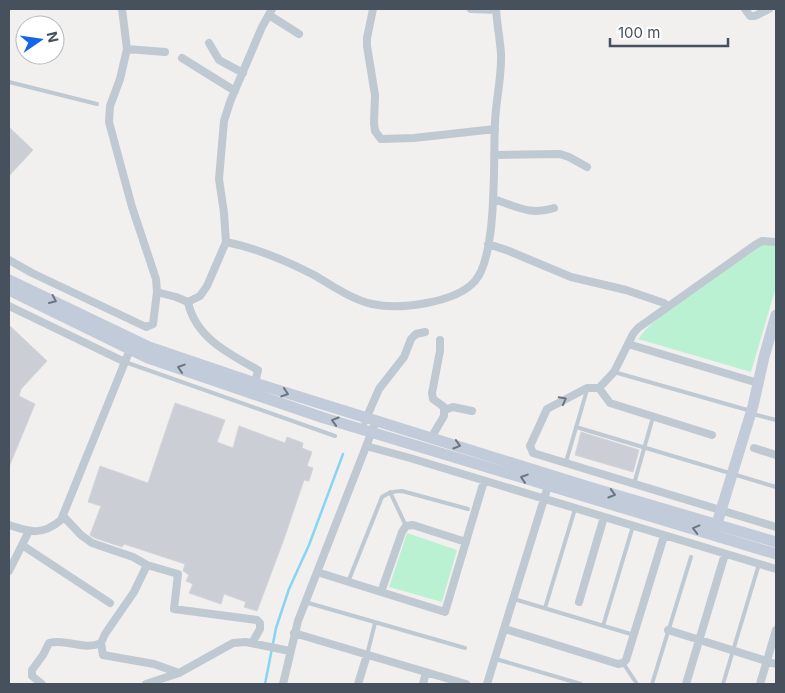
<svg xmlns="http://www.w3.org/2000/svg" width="785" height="693" font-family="Inter,sans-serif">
	<rect width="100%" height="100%" fill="#f2efef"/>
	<path fill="#bbf1d3" d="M769,243L776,246V287L751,372L638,339L646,329L669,309L760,245Z
		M407,533L457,550L442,602L389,587Z"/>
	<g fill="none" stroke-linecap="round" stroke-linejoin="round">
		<path stroke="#87d5f0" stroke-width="2.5" d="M265,684L276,628L289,589L309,545L343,454"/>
	</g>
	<path fill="#cbced4" stroke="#d3d5db" d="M9,127L33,150L9,176Z
		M9,325L47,361L21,389L19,396L35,404L9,467Z
		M175,403L225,420L217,442L233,448L239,426L285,443L287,437L303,443L302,448L312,452L307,466L313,468L309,481L304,480L284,539L257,611L244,607L246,602L224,594L221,604L189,593L193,584L186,581L189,575L183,571L185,564L124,544L122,547L95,538L90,535L101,506L88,502L100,466L148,483Z
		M581,432L639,450L633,472L575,455Z"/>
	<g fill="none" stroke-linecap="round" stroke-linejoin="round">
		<path stroke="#bfc9d2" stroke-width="4" d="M9,82L97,104
			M125,362L335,436
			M614,372L751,411
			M753,414L776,420
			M576,427L776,487
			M566,462L587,390
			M634,484L653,417
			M390,492L406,526
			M348,582L382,497C389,492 395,491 402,491L468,509
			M514,599L634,635
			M305,602L465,648
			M545,608L575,509
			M603,626L633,526
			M367,655L375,623
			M496,659L581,684
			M623,663L637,684
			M652,684L691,557
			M723,684L759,564"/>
		<path stroke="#bfc9d2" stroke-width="8" d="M373,9L367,38V46L375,95L374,123L375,131L381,139L414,138L495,129
			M471,9L496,10
			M745,9L750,16H755L769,9
			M269,15L299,34
			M209,43L219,60L243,73
			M127,49L165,52
			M182,58L235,91
			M495,155L560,154L569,157L587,167
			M493,199C517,206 529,216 554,208
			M226,242C256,248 287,261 314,275C333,286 351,299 372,304C399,310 456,303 475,281C498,255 493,157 495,122C496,99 502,76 501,54C500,39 497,24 496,9
			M488,244L509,251L571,277L626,290L664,303L667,306
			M9,260L32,273L146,327L153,324L157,292L156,279L132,207L109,122L110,106L120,79L127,49L122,9
			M157,292L176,297L188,302
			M188,302L200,296L207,286L226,242L224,213L219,179L224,121L230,102L262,27L272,9
			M188,302C195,337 229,354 258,370L255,383
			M9,306L125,362
			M628,344L758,383
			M599,388H587L547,409L530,446L533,453L776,527
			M445,410L453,407L472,411
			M365,421L379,389L404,357L411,339L416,334L425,332
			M712,435L610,403L599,388L614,372L633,334L638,328L755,245L762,241L776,242
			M431,438L444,416V407L433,399L432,393L440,351V340
			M366,446L410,458L776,569
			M754,448L776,455
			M63,516L81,535L92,543L133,557L147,565L178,574L174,609L257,620L260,623V629L252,643
			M9,525C30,532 42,536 61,520L131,347
			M22,545L110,603
			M9,571L29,531
			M317,572L445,612L484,481
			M381,592L402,532L406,526L413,525L466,542
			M579,602L604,517
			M505,629L618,664L623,663L626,660L664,536
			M668,630L776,664
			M294,633L466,684
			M101,643L103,655L154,664L179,673
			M42,684L32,676V670L43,655L49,643C66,638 84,651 101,643L105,634L134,592L147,565
			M146,684L179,673L233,643L246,642L290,651
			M283,684L298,621L376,421
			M358,684L367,655
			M423,684L426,672
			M487,684L548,486
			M686,684L725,554
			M760,684L776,630"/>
		<path stroke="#c1cbd9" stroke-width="11" d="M9,280L149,347L255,383L589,487L776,542
			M9,290L148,358L324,418L776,554
			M715,530L753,406L764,357L776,315"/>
	</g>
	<defs><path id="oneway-chevron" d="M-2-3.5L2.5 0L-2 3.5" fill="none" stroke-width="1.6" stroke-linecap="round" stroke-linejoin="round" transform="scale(1.25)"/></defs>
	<g stroke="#6b7682">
		<use href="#oneway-chevron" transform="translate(53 300) rotate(25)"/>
		<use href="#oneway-chevron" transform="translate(181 368) rotate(-162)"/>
		<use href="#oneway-chevron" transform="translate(285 393) rotate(18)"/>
		<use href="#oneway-chevron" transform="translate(335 421) rotate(-163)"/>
		<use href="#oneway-chevron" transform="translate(457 445) rotate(17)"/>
		<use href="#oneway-chevron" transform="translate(524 478) rotate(-162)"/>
		<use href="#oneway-chevron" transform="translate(612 494) rotate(16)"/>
		<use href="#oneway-chevron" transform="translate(696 529) rotate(-165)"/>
	</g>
	<use stroke="#6a7580" href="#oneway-chevron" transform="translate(563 400) rotate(-28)"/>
	<rect width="785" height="693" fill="none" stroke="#46515d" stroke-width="20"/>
	<g transform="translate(40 40) rotate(77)"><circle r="24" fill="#ffffff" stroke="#b5b9be"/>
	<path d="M0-4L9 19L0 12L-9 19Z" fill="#1166ea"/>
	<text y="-8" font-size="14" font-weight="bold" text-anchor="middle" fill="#46515d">N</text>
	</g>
	<path d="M610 38v8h118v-8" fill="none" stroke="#46515d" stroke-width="2.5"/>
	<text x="618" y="38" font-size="15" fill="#46515d" stroke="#ffffff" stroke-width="4" paint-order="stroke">100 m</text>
</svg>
